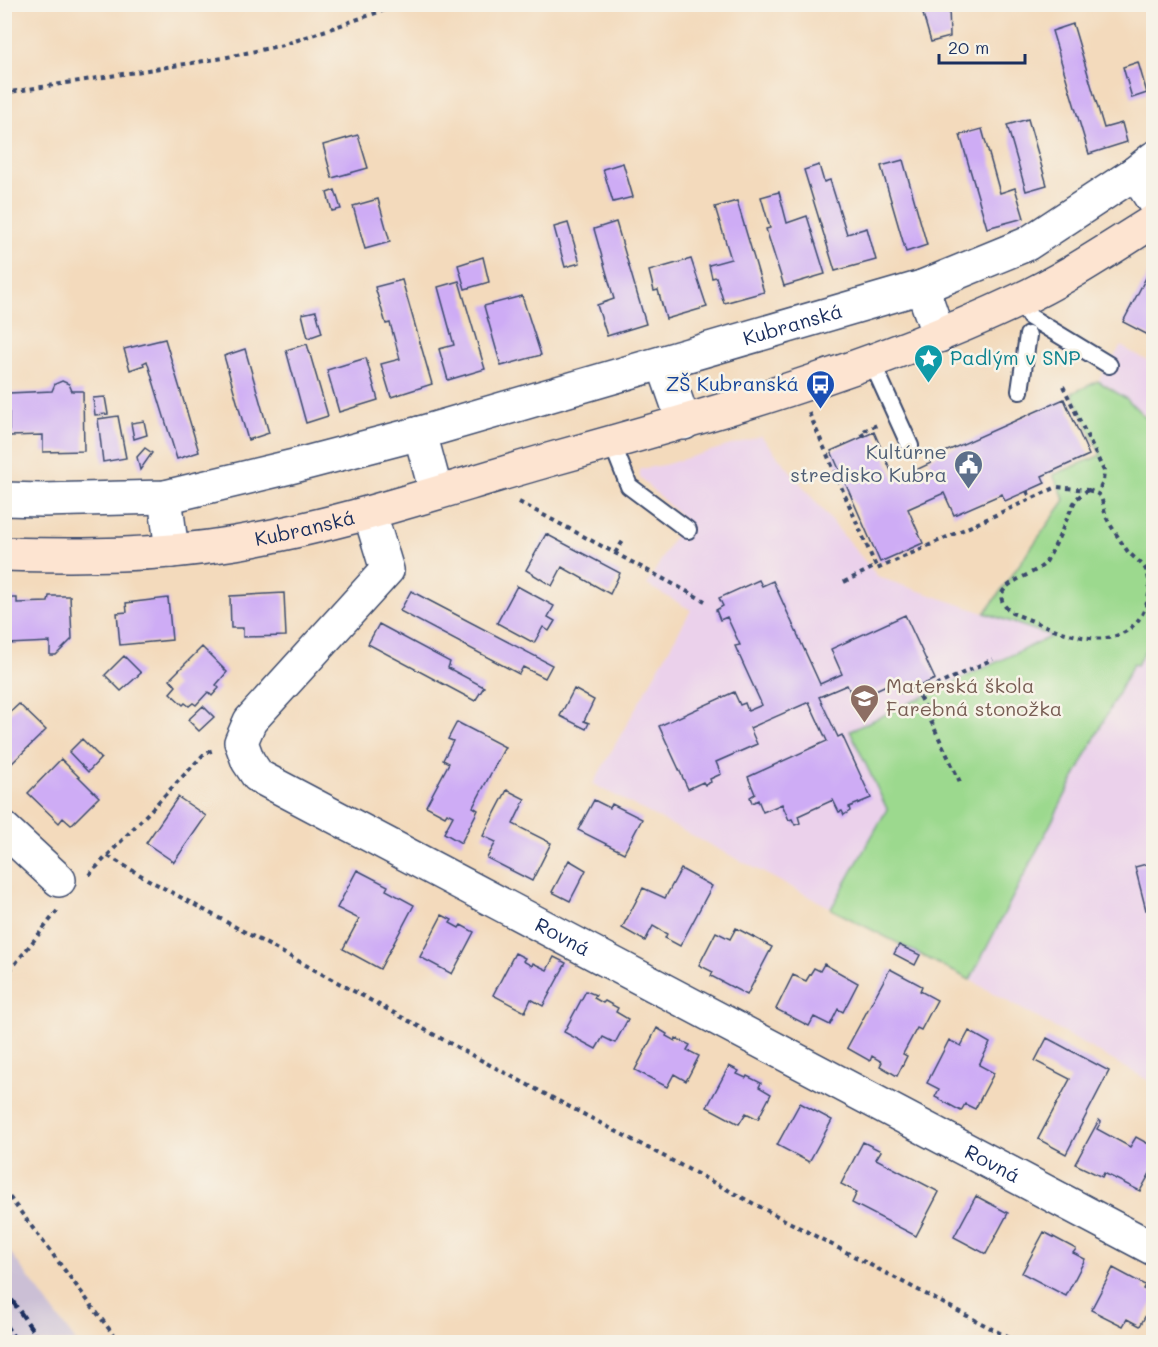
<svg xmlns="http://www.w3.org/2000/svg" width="1158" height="1347" font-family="Mali,sans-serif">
	<rect width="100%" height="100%" fill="#f7f3e8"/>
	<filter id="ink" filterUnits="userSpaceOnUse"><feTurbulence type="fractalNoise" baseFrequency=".0167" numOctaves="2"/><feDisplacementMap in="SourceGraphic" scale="12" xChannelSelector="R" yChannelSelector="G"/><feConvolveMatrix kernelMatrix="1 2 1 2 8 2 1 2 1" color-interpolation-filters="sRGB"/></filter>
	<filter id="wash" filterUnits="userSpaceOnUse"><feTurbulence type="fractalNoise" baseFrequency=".008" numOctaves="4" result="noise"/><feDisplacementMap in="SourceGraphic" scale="24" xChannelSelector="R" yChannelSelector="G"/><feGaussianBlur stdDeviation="1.35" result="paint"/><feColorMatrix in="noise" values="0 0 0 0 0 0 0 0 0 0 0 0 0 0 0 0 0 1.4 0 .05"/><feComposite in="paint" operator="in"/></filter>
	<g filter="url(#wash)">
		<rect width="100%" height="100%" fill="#f3dabc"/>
		<path fill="#ebd1eb" d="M1121,346L1153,364V425L1144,414L1110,387L1098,381Z
			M761,436L878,577L1137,665L1153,635V1083L970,980L593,784L691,610L647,585L684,519L640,478V469L664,465Z"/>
		<path fill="#cbbfd5" d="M4,1245H5L76,1342H5Z"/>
		<path fill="#9cd98e" stroke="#5c8476" stroke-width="1.5" d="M1098,381L1127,399L1153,425V635L1137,665L1133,664L970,980L831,909L887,809L850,731L1052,636L985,613L1065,500L1053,475L1101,455L1072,393Z"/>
		<g id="blocks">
			<path fill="#ceacf5" d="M949,6L950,37L931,42L923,14Z
				M1073,24L1104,128L1122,123L1127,142L1089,154L1052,31Z
				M1138,62L1147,93L1132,98L1123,67Z
				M1028,119L1047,185L1026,191L1007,125Z
				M982,129L1000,193L1015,188L1024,218L987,228L960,135Z
				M358,135L368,168L332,178L323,145Z
				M903,160L927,245L906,252L881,166Z
				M623,163L633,197L613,202L603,169Z
				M819,165L824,182L830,180L847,234L867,228L876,260L835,271L804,170Z
				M335,190L341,209L332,211L327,193Z
				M779,192L787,223L807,216L825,274L784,286L766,229L770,228L761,197Z
				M378,199L390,242L365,249L353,206Z
				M737,201L764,292L724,303L716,277L712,278L709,265L731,259L715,207Z
				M616,222L646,324L607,336L597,305L614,299L594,229Z
				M568,223L580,263L565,267L554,227Z
				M483,257L489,282L465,289L458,265Z
				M691,259L707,307L666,319L658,290L654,291L649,271Z
				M1148,274L1154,277V338L1123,322Z
				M402,280L432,384L391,397L381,364L400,359L390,323L386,324L375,287Z
				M459,281L485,369L448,380L439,349L454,345L438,287Z
				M522,296L541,355L501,366L484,306Z
				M316,311L322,333L308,338L302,314Z
				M165,339L199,452L177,459L147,361L143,363L144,365L130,370L124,349Z
				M307,344L328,416L306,423L286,350Z
				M245,349L269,433L248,440L224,356Z
				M366,358L378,400L339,412L327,370Z
				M62,381L69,384L72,391H83L84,451L43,452V435L9,436V393L52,391L55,384Z
				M105,397L108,414L95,415L93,398Z
				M1064,399L1089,455L1042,476L1045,483L1005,501L1002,494L954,515L944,493L908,509L923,543L880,562L831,451L874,432L895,480L931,463L929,459Z
				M118,416L126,458L103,462L98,419Z
				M144,421L147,435L134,439L131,423Z
				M145,448L152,453L140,470L137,457Z
				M546,534L620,573L610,594L562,567L552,586L526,570Z
				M759,580L762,586L773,581L820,684L842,674L831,649L905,615L935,679L919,686L920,688L913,691L912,688L900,693L895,681L854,700L847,685L819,697L838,737L842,735L871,798L849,807L850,811L844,815L842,811L839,812L833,800L798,816L800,823L795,825L792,819L789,820L782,804L763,812L758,800L752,803L750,797L755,794L748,777L827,741L809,702L750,728L757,744L716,762L721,774L710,779L711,782L705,785L703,782L688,789L659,726L734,692L740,705L745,703L748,711L762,705L735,646L740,645L727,617L720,620L716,610L723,606L719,598Z
				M517,586L554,606L548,617L555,621L549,631L543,627L534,643L497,623Z
				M411,591L552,665L545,678L523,667L519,674L400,611Z
				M284,593L286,636L243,637V628H231L230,596Z
				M49,596H70L72,639L56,655H50V642L8,644V598H17V603L48,602Z
				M168,598L172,640L120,645L117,613L127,612L126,603Z
				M379,624L450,662L448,668L484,687L475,701L368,644Z
				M202,647L227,672L216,685L219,688L212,696L208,692L196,705L193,703L189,706L185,703L183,705L170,693L176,686L170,679Z
				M124,656L141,673L121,691L105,675Z
				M574,689L594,700L584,721L589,723L586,729L560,716Z
				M19,704L46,730L4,771V718Z
				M203,706L214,717L199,731L188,720Z
				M457,722L505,747L473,807L478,810L461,843L444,833L453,816L447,813L445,816L426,806L449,763L443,760L453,741L448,739Z
				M82,739L101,758L88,772L69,752Z
				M61,759L99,797L71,825L63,818L59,823L28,793Z
				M507,790L525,799L513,824L551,843L532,881L487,858L496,842L483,836Z
				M178,797L206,816L174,862L146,843Z
				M594,800L610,808L612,804L642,819L624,853L578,830Z
				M569,860L586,870L570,901L552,892Z
				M1154,862V908L1146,910L1135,867Z
				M681,869L712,886L680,946L665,938L667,934L653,926L645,941L622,928L643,888L665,898Z
				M357,870L388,886L386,890L414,905L380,969L343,949L359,919L337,908Z
				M442,915L452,920L450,923L459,928L461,925L474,932L452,974L420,957Z
				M736,928L772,947L747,995L711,976L713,972L699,965L716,932L730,939Z
				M899,945L920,955L915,965L894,954Z
				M515,953L525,958L523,961L532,966L533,963L547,970L554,957L566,963L543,1006L531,999L525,1012L493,995Z
				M824,964L858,983L843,1012L838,1009L830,1025L814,1017L809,1026L776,1009L793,975L806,981L814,968L820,971Z
				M890,969L922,986L920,991L937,1000L921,1030L917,1028L903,1054L907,1056L897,1076L880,1066L882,1062L872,1056L870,1061L847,1048Z
				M586,991L596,995L594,998L603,1003L605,1001L618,1008L616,1012L628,1019L615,1043L603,1037L596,1049L564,1032Z
				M657,1028L667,1034L666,1036L675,1041L676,1038L690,1045L687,1050L699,1056L686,1081L674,1074L667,1087L635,1070Z
				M969,1031L990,1043L979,1065L994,1073L975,1109L965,1104L961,1111L935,1097L939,1089L927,1083L949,1040L961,1046Z
				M1047,1038L1109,1071L1066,1154L1038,1139L1070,1079L1035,1061Z
				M729,1066L739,1071L737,1074L746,1078L747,1076L761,1083L759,1087L771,1094L758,1119L746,1113L739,1124L707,1107Z
				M800,1103L832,1120L809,1162L777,1145Z
				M1099,1120L1101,1122L1097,1129L1130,1147L1136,1137L1154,1147V1166L1140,1191L1104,1173L1102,1177L1075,1164Z
				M863,1142L881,1151L876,1159L939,1192L916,1236L852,1203L857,1192L841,1184Z
				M976,1196L1008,1213L986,1254L954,1237Z
				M1044,1232L1076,1249L1073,1253L1085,1259L1066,1296L1022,1273Z
				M1113,1268L1145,1285L1143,1289L1154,1294V1300L1140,1326L1127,1319L1123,1326L1091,1310Z"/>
		</g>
	</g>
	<g filter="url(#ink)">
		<use href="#blocks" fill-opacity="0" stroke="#3b496c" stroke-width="1.5"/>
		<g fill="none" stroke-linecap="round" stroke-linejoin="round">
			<defs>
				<path id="lane" d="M1020,300L1030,317L1109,365
					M871,360L910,446
					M1020,391L1028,335
					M612,443L629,486L688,530"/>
				<g id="street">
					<path d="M1135,173L1154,202"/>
					<path d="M922,287L939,336"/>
					<path d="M663,363L684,423"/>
					<path d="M420,433L436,492"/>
					<path d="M165,497L172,551"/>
					<path id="s1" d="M4,499L42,500L165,497L294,466L420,433L922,287L1027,244L1135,173L1154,158"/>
					<path id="s2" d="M370,514L387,570L250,721L241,742L248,761L258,776L1154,1249"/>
					<path d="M4,829L59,880"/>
				</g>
				<g id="secondary">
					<path id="s3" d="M4,554C82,556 158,556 235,543C343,525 446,489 552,459C708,416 870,370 1017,301C1065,279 1109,249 1154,221"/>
				</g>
			</defs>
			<use href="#lane" stroke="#3b496c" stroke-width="20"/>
			<use href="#street" stroke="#3b496c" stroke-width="36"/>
			<use href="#secondary" stroke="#3b496c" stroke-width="36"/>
			<path stroke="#3b496c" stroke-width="4" stroke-dasharray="4.5 4.5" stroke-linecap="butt" d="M4,93L223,58L283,45L402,4
				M1063,386L1104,471L1103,482L1098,493
				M809,413L877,569L1057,487L1087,490
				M864,437L861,432L877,425
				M1088,490C1104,495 1101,498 1105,513C1106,518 1110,524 1113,529C1118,537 1123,545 1128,552C1134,558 1144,564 1147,572C1152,586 1149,603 1141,616C1112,661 1051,627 1012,613C978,585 1036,577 1046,562C1057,544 1065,522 1074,503L1077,498Z
				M1027,491L1031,499
				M519,502L705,601
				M615,553L623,541
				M844,582L876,566
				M960,782L918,694L993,659
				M108,856L147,879L490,1065L1017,1342
				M89,875L205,753L214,750
				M4,978L58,910
				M4,1190L119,1342"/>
			<use href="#lane" stroke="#fff" stroke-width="16"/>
			<use href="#street" stroke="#fff" stroke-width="33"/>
			<use href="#secondary" stroke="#fde4d1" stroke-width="33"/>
			<path stroke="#1b2f5e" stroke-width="4.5" stroke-dasharray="9 4.5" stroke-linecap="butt" d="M4,1289L41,1342
				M4,1323L17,1342"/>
		</g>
	</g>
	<defs>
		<symbol id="sight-pin" viewBox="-11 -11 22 30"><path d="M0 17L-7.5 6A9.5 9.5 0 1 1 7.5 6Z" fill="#0f9aa8" stroke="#f7f3e8"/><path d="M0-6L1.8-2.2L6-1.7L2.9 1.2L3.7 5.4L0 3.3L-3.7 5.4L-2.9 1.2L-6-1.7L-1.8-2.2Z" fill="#fff"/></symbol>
		<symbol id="bus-pin" viewBox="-11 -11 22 30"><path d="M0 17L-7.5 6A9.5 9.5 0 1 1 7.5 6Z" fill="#1a4fb4" stroke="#f7f3e8"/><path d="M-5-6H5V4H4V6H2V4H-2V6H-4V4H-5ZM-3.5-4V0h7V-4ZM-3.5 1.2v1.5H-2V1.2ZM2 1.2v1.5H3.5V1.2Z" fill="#fff"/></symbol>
		<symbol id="civic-pin" viewBox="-11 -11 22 30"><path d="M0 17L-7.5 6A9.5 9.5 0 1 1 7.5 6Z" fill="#5c6f8a" stroke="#f7f3e8"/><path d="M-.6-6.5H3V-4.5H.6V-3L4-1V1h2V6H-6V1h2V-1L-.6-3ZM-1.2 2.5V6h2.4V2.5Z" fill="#fff"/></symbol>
		<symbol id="school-pin" viewBox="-11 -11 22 30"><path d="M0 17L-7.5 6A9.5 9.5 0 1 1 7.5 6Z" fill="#8d6e63" stroke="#f7f3e8"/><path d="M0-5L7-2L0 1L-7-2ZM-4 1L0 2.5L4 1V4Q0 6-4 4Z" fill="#fff"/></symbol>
	</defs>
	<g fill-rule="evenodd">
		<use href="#sight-pin" x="912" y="342" width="33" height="45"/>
		<use href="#bus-pin" x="804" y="368" width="33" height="45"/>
		<use href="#civic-pin" x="952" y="448" width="33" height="45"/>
		<use href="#school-pin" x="848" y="682" width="33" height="45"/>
	</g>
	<g text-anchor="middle" stroke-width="5" stroke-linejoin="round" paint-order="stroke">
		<g font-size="20" fill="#1b2f5e" stroke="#f7f3e8">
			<text dy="7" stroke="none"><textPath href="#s1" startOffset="812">Kubranská</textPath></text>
			<text dy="7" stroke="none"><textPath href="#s3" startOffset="303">Kubranská</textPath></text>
			<text dy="7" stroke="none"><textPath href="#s2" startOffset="668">Rovná</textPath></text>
			<text dy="7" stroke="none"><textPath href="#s2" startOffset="1154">Rovná</textPath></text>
		</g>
		<g font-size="20" fill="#0d838f" stroke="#f7f3e8" text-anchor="start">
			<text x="950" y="365">Padlým v SNP</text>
		</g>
		<g font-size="20" fill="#164399" stroke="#f7f3e8" text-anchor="end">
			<text x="799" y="391">ZŠ Kubranská</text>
		</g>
		<g font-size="20" fill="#4e5e75" stroke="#f7f3e8" text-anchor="end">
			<text x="947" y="459">Kultúrne<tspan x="947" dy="23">stredisko Kubra</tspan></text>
		</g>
		<g font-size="20" fill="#785e54" stroke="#f7f3e8" text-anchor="start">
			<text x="886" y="693">Materská škola<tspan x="886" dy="23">Farebná stonožka</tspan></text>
		</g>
	</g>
	<rect width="1158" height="1347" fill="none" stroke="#f7f3e8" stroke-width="24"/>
	<path d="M939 54v9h86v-9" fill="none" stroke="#1b2f5e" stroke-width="3"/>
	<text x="948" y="54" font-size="18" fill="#1b2f5e" stroke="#f7f3e8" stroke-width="4.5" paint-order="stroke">20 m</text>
</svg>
